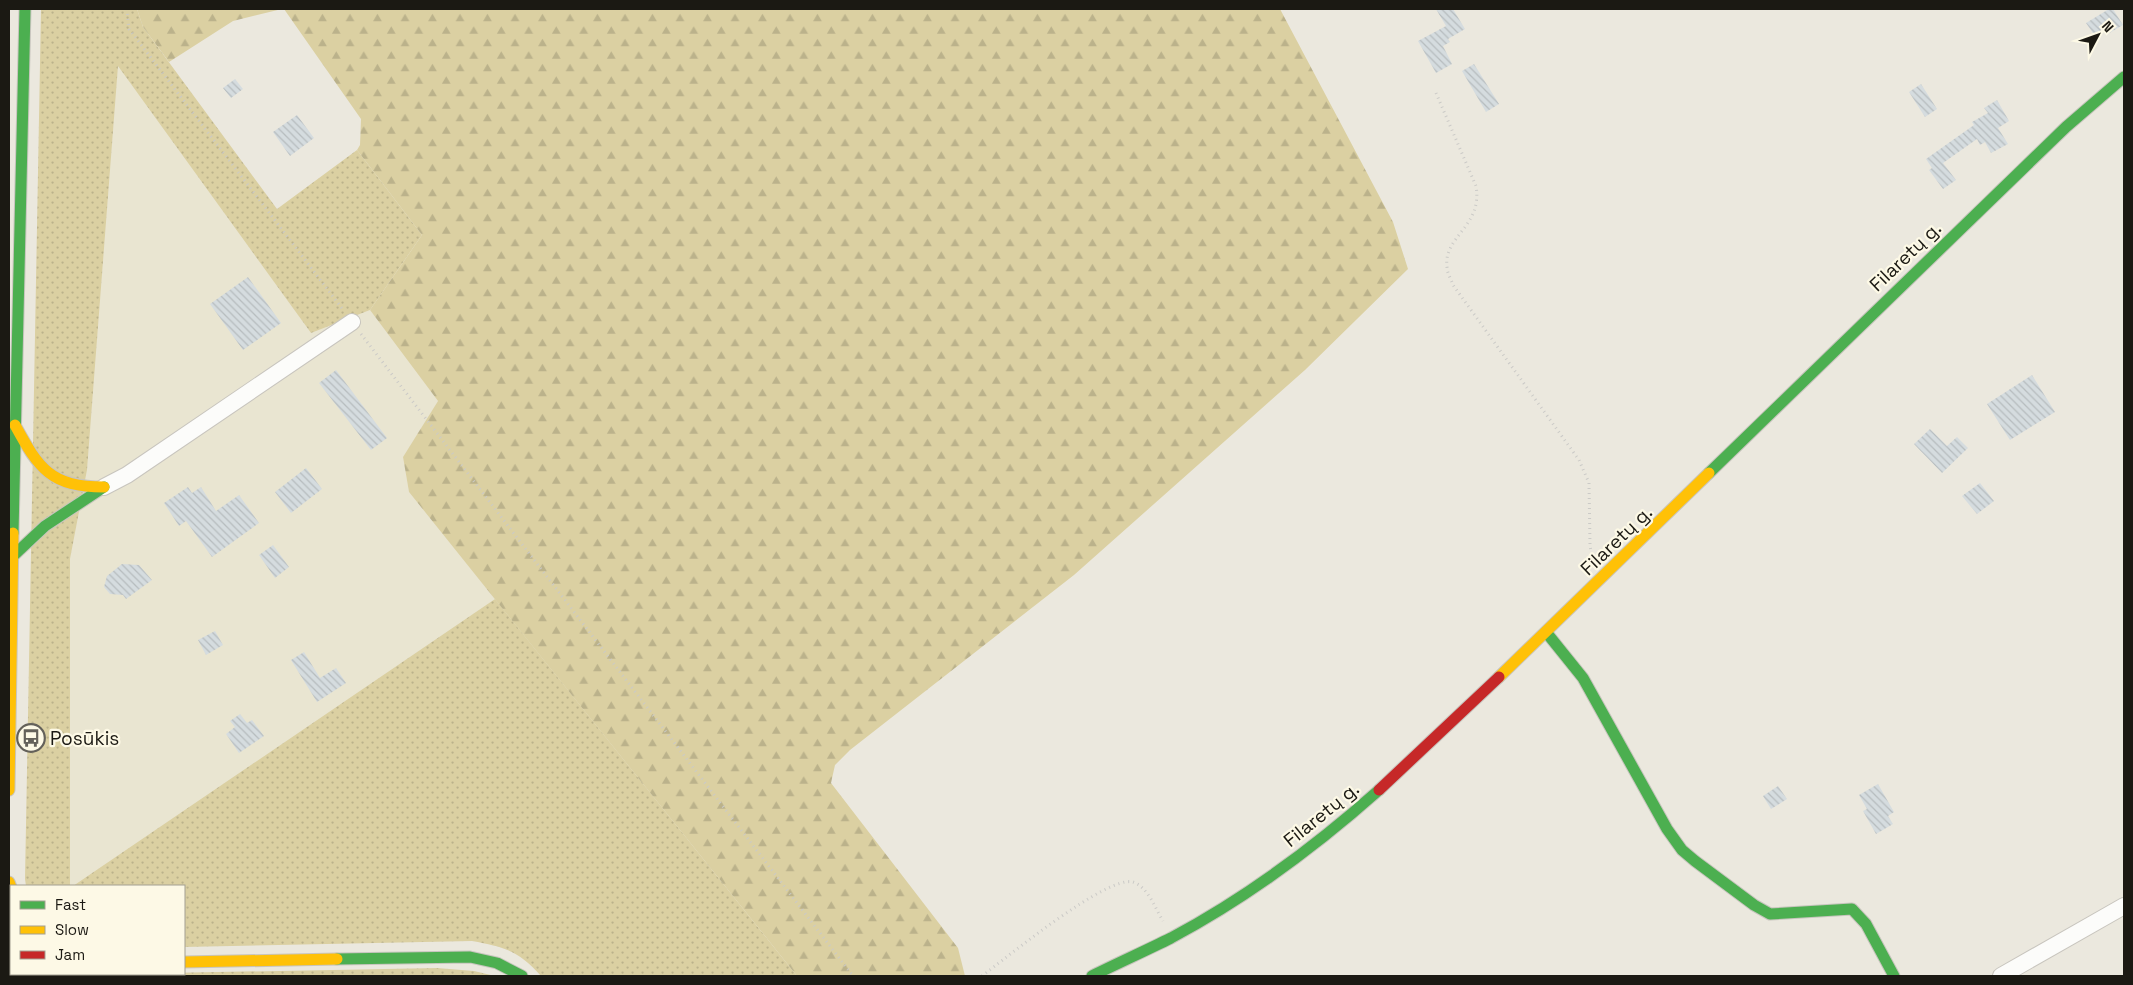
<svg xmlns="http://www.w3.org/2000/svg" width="2133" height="985" font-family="'Space Grotesk',sans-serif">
	<defs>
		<pattern id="grass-dots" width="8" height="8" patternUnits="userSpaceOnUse" patternTransform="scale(1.25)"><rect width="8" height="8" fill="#dbd0a2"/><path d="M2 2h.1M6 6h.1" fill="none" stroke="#bbb28b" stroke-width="1.8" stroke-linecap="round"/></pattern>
		<pattern id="forest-firs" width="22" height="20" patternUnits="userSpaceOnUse" patternTransform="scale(1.25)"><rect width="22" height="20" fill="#dbd0a2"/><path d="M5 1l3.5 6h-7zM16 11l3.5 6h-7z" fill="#bbb28b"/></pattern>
		<pattern id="building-back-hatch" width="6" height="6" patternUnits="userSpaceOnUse" patternTransform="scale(1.25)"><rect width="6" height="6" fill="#d5dcdf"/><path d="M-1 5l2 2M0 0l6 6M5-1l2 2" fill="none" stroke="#b6bcbe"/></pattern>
	</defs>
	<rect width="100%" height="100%" fill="#ebe8de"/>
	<path fill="#e9e5d1" d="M118,65L311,333L370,310L438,401L403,457L409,492L495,599L73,886H70V559L87,470Z"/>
	<path fill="url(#grass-dots)" d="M41,9H137L143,27L277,209L357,150L422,235L370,310L311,333L118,66L87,470L70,559V886H26L25,879Z
		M495,599L797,976H541C519,951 505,947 472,941L184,947V886H73Z
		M437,968L474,971L495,976H95L114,974Z"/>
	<path fill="url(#forest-firs)" d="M137,9H282L233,21L169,62L143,27Z
		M284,9H1280L1393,222L1408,269L1305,370L1074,575L850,750L835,765L831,783L958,948L965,976H797L409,492L403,457L438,401L370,310L422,235L357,150L360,145L361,119Z"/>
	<path fill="url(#building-back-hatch)" d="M1436,9H1453L1465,29L1448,39L1450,42L1443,46L1452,64L1436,73L1418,41L1446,26Z
		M2109,9H2113L2123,25L2106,35L2103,31L2095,36L2086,23Z
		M1474,64L1499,104L1486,112L1462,71Z
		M235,79L243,89L231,98L223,88Z
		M1921,84L1937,109L1925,117L1909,92Z
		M1997,100L2009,121L1998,128L2008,144L1991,153L1985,142L1980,145L1977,139L1943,163L1956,180L1943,189L1929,170L1932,168L1926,159L1974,125L1972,122L1988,113L1984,108Z
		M297,115L314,138L290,156L273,132Z
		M248,277L281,323L243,350L210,304Z
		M336,370L387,438L371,450L319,383Z
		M2032,375L2055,412L2010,440L1987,404Z
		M1930,429L1947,446L1957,437L1968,448L1942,473L1914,444Z
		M306,468L322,489L291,513L275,492Z
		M1980,483L1994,501L1977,514L1962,496Z
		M188,487L192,493L201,487L216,511L239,495L259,523L212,557L186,521L179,526L164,503Z
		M273,545L289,567L275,578L259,555Z
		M122,564L139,565L152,580L126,599L123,595L110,594L104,587L107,576Z
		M215,631L223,645L206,655L198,640Z
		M304,652L320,678L336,668L346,683L317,702L291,660Z
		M240,714L247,723L252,720L264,736L239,753L226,734L235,727L230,721Z
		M1878,784L1894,812L1888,816L1893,824L1876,834L1863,811L1867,809L1859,795Z
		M1778,786L1787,799L1771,809L1763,796Z"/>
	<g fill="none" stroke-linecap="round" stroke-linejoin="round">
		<defs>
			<path id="street" d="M104,487L127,475L352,322
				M2001,976L2124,906"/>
			<path id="fast" d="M1709,473L2066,127L2124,77
				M13,533L25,9
				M12,557L45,526L104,487
				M1546,632L1583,678L1667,829L1682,850L1695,861L1754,905L1770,914L1852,909L1866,924L1894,976
				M9,934L10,976
				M337,959L470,957L497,963L522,976
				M69,976L75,974
				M1092,976C1118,963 1145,951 1171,938C1246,898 1316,846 1379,790"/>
			<path id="slow" d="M15,425C39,469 51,487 104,487
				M1499,677L1709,473
				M9,790L13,533
				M9,882L11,887
				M184,962L337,959"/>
			<path id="jam" d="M1379,790L1499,677"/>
		</defs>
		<use href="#street" stroke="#c8c5be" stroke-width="18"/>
		<use href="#fast" stroke="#c8c5be" stroke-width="13"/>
		<use href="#slow" stroke="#c8c5be" stroke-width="13"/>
		<use href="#jam" stroke="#c8c5be" stroke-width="13"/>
		<path stroke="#cbcac7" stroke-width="3" stroke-dasharray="1 4" stroke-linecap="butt" d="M127,9L129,29L344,311
			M1436,93L1476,186C1483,227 1443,236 1447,267C1447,273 1451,279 1453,285L1579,460L1589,483L1590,545L1592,559
			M361,334L853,976
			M982,976C1006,958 1107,875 1133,882C1148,887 1155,908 1163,921"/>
		<use href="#street" stroke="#fcfcfa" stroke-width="16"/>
		<use href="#fast" stroke="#4caf50" stroke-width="11"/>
		<use href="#slow" stroke="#ffc107" stroke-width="11"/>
		<use href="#jam" stroke="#c62828" stroke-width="11"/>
	</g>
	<defs>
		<symbol id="bus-ring" viewBox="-11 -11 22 22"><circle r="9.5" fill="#fdf9e6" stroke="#64615a" stroke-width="1.5"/><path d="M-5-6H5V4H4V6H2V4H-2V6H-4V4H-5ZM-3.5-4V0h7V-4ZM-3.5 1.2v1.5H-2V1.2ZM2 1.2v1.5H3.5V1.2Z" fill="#64615a"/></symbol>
	</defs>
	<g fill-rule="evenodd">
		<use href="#bus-ring" x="15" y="722" width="32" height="32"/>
	</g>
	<g text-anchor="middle" stroke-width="4.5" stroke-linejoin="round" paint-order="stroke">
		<g font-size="19" fill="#1b1913" stroke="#fdf9e6">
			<text transform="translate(1905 256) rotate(-44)" y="7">Filaretų g.</text>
			<text transform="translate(1616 540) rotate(-44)" y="7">Filaretų g.</text>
			<text transform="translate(1321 814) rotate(-39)" y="7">Filaretų g.</text>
		</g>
		<g font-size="19" fill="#1b1913" stroke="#fdf9e6" text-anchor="start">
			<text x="50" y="745">Posūkis</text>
		</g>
	</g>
	<rect width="2133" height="985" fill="none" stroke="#1b1913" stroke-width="20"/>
	<rect x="10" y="885" width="175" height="90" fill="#fdf9e6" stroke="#a39f92"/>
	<rect x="20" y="901" width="25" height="8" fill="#4caf50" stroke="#a39f92"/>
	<text x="55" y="910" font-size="15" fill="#1b1913">Fast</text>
	<rect x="20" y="926" width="25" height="8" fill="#ffc107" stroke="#a39f92"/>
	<text x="55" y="935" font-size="15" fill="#1b1913">Slow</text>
	<rect x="20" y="951" width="25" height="8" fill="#c62828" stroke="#a39f92"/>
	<text x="55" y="960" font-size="15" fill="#1b1913">Jam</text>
	<g transform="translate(2098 35) rotate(49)" stroke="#fdf9e6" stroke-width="4" paint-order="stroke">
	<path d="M0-4L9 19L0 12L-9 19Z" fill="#1b1913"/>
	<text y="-8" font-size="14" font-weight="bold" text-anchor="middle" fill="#1b1913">N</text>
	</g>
</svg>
